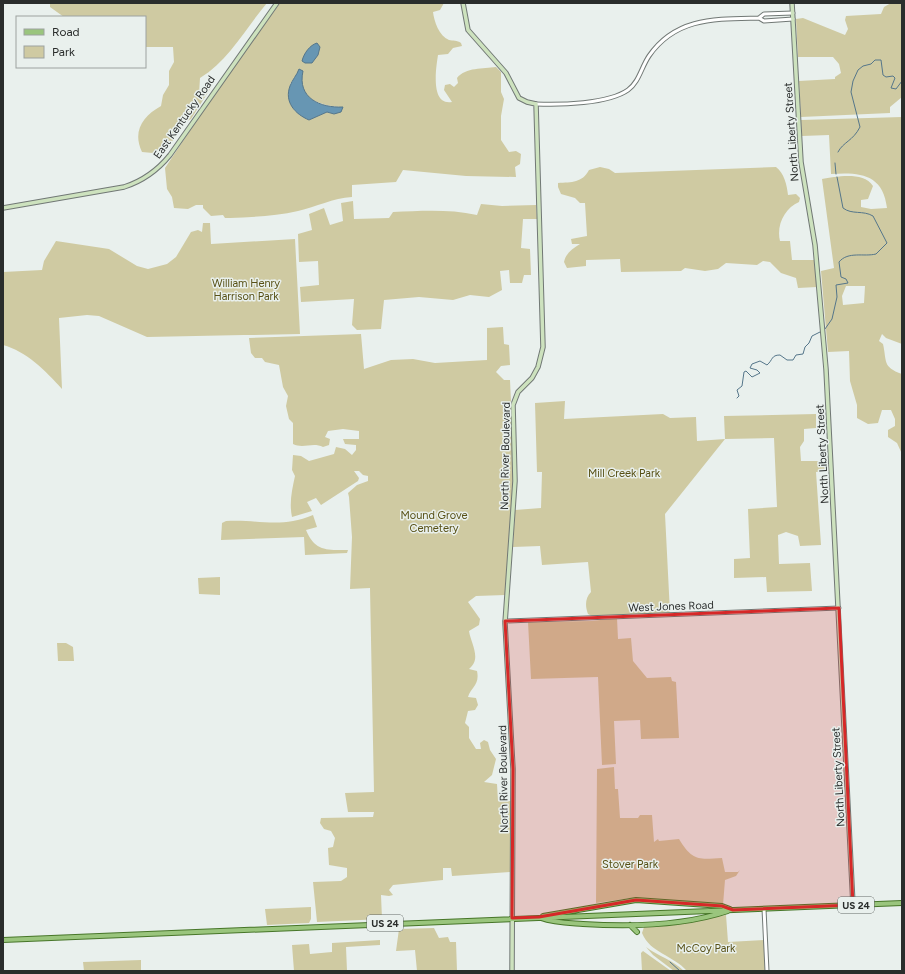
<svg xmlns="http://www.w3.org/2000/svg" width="905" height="974" font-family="Figtree,sans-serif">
	<rect width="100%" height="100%" fill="#e9f0ed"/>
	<path fill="#cfcaa2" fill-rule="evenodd" d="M50,3H267C245,29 229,60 200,78L199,94L210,80L213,82L212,86L191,119L184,123L164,154L142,152C132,131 143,116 161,106L163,95L169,85V71L174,62L173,47H145V17H64L50,7Z
		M280,3H444L440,10L433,12C434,21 439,36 449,40C453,41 457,40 461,43L462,46L453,48L448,54L438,55C436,68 430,106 452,102L444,90L445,85L450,84L454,87L458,83L457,78C466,67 483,69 496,67L501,72V92L504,99L501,116V140L509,152L516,151L521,154L520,164L515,167L516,177L466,176L403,170L396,182L352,185V197C333,198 316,207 298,211C276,216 253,217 230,218H225L223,215L211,216L203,208V205H196L188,209L174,208L172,197L167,189L165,168L215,93ZM297,74L302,78C302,81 301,85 302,88C305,102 331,107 343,107L334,114L327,112L309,120L294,110L290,84Z
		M891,3H902V97L890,107V113L801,117L799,81L835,79V77L841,73L839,64L833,57H798L796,19L803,18L845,35L848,29L845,20L846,16L881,14L884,7Z
		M902,117V344L886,338L882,334L879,341L883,344C887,361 882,367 902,374V454L897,443L888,437V430L895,426V419L891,410H882L878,423L868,424L857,418V405L850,381L849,351L828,352L821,271L834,268L822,179C836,177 863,171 873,186L868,199L861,200V207L871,209L887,208C883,174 860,172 831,174L829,135L802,136L801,120ZM846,286H865L864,303L843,305L842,296Z
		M600,167L609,169L615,173L776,167C784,173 787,185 788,195L796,194L800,198L799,202C785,208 776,225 780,241H790L792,260H814L817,287L798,288L796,278L781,273L770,262L763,261L757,265L726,263L718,269L705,271L685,268L681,271L621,272L620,259L586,260V266L567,268L564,262C566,253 572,249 580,244H572L571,239L587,236L585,203H580L575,198L561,194L558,187V183C572,182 582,183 589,170Z
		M353,201L354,219L389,218L393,212C421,211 449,209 477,215L481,204L502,206L536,205L537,219H523L521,248L530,249L531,275H524L522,283H510L509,270L500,271L502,290L489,297L470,295L453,300L419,297L384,300L381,329L357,330L352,325L354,299L301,302L300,287L319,285L318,261L299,262L298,234L312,230L309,214L324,208L330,225L343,221L341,203Z
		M203,223H210L211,244L295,239L300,334L147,337L99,316L87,315L59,318L62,389C46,371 26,351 3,345V272L42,270L44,261L56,241L109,249L137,266L148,269L167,264L176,257L191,232L198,230L202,232Z
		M503,327L504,344L509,345L510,365L501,366L496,372L504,380H510L514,469L505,595L476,596L468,602L480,619L479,625L469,631C471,644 482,659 469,669L477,671C480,685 471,687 468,697L476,698L478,705L475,710L468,711L465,723L469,727V738L476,749H481L480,743L484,740L488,742L490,750L496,759L492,775L484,782L497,784L498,801H511L510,872L452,876L451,868H443V880L393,885L389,890L393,895L389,896L381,895L382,919L317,922L313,882L341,881L347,877V868L329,865L328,848L333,847L335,838L331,831L324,829L320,823L321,818L373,817L374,812H348L345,793L374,792L370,588L350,589L352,537L349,497L348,493L357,485L368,481V476L363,475L359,471H354L359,478L358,481L321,505L316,498L307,502L312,511L292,517C289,503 292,490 295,476L292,470L293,455L301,456L309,461L334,454L336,447L345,449L352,455L356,450V445L345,444L343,439H359V431L343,429L328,431L325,437L330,439L329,445L323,447C313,442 303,449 293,444V423L289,419L286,406L288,396L283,387L279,365L265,362L262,358H255L251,353L249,338L361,334L364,369L391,360L413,359L435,363L487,360V328Z
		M565,401L564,419L663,414L670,418L696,417L697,441L725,439L724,416L816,414V428L804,429V441L800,447L801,461H829L830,471L816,472L821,545L800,546L798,536L786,532L778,535L779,564L810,563L812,591L767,592L766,577L734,578V559L750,558L748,509L777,507L774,438L725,439L665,514L670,613L592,616L588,614C585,606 585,598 591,592L588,562L542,565L540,546L513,547L515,510L541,508L542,472H537L535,403Z
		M313,515L317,527L306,530C315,552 328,550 348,550L347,553L305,555L304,537L221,540L222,523L226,521C259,519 280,529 313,515Z
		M220,577V595L199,594L198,578Z
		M617,618L618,639L631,638L633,661L647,678L671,677L672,681L676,682L679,738L641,739L640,720L614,721L616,764L602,765L598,677L531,679L528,622L592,621Z
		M57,643H66L73,647L74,661H58Z
		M614,767L615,789H618L620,818H638L640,815H652L654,842L658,839L659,841L679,839C693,862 699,859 722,858L725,872H738L740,870L736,876L725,880L723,905L631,898L596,903L597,769Z
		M311,907V919L309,923L267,925L265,909Z
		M726,915L728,942L764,940L765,971H687C673,955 650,953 642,933L644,927Z
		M434,928L439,938L448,937L450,942H456L457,971H417L415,950L396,951L399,929Z
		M380,940V945L346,947L347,971H294L292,945L309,944L310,954L332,952V943Z
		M646,947C658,956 673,960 684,971H674L653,955Z
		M643,951L671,971H642L641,953Z
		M141,960V971H84L83,962Z"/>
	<path fill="#6796b3" stroke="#55768a" d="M317,43L320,47L318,55L312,63H305L302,61C304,53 310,45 317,43Z
		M299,69L303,71C297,98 320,108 343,107L341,112L334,114L327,112L309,120C295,114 284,102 290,86C292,80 297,75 299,69Z"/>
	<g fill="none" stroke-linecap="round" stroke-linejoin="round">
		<path stroke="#55768a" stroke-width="1" d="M838,152C843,142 853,141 860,127L851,92L853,81L858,70L863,66L871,64L875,60H881L883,75L886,77L893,76L895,78L891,88L896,89L902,81
			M835,163L836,174
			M825,329L832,319L837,297L836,285L848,283L846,279L841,277L839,262C848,251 864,257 876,254L887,243L873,216C863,210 852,215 843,208L837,177
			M737,398L739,396L737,390L742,386L744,372L746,371L752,377L760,373L757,370L750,368L752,364L760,361L767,365C773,360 771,355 780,355L787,360H793L796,355L803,354L805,347L809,343L812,336L820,332
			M670,962L680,971"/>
		<defs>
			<path id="tertiary" d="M759,18L764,21L793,19
				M536,104C560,105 608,104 628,90C639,82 641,68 649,56C676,17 716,19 759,18L764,14L793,13
				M505,621L839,608
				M764,909L767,971"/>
			<path id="secondary" d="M463,3L468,30L506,73L519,98L527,102L536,104L543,347L538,367L532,378L518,392L513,405L515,481L505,623L513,769L512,971
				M792,3L801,162L815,245L826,369L853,905
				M3,208L124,187C143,181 157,171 170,155L277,3"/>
			<path id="primary" d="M543,916L636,900L722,906L730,909
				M541,918C554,923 569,923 583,924C631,927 683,926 728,911
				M630,925L637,932
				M3,940L902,903"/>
		</defs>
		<use href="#tertiary" stroke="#717875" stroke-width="5"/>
		<use href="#secondary" stroke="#717875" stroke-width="5.5"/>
		<use href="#primary" stroke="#477629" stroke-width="6"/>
		<use href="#tertiary" stroke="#fff" stroke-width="3"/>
		<use href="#secondary" stroke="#cde2be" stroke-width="3.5"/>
		<use href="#primary" stroke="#9ac57d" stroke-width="4"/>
	</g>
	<path fill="#d62828" fill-opacity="0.2" stroke="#d62828" stroke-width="3" stroke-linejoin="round" d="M839,608L853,905L733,910L722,906L636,900L539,917L512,918L513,769L505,621Z"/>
	<g text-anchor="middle" stroke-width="3" stroke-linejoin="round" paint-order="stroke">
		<g fill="#e9f0ed" stroke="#636866" stroke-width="1">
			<rect x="838" y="897" width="36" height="16" rx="3"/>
			<rect x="367" y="915" width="36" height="16" rx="3"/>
		</g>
		<g font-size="10" font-weight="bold" fill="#2a2d2c">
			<text x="856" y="909">US 24</text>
			<text x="385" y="927">US 24</text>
		</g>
		<g font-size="11" fill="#2a2d2c" stroke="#e9f0ed">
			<text transform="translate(184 117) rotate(-55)" y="4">East Kentucky Road</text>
			<text transform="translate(791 132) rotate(-94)" y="4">North Liberty Street</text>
			<text transform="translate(822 454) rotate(-93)" y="4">North Liberty Street</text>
			<text transform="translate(505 456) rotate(-89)" y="4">North River Boulevard</text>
			<text transform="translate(671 606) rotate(-2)" y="4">West Jones Road</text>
			<text transform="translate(838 777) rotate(-93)" y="4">North Liberty Street</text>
			<text transform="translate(503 779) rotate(-91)" y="4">North River Boulevard</text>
		</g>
		<g font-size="11" fill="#575015" stroke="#e9f0ed">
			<text x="246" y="287">William Henry<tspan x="246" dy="13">Harrison Park</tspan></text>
			<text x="624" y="477">Mill Creek Park</text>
			<text x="434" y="519">Mound Grove<tspan x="434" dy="13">Cemetery</tspan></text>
			<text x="630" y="868">Stover Park</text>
			<text x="706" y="952">McCoy Park</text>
		</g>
	</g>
	<rect width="905" height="974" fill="none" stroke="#2a2d2c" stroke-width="8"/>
	<rect x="16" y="16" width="130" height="52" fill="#e9f0ed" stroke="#9da2a0"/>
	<rect x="24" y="29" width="20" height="6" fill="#9ac57d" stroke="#9da2a0"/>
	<text x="52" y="36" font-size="12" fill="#2a2d2c">Road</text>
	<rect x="24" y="46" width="20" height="12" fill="#cfcaa2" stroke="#9da2a0"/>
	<text x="52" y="56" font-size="12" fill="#2a2d2c">Park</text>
</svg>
